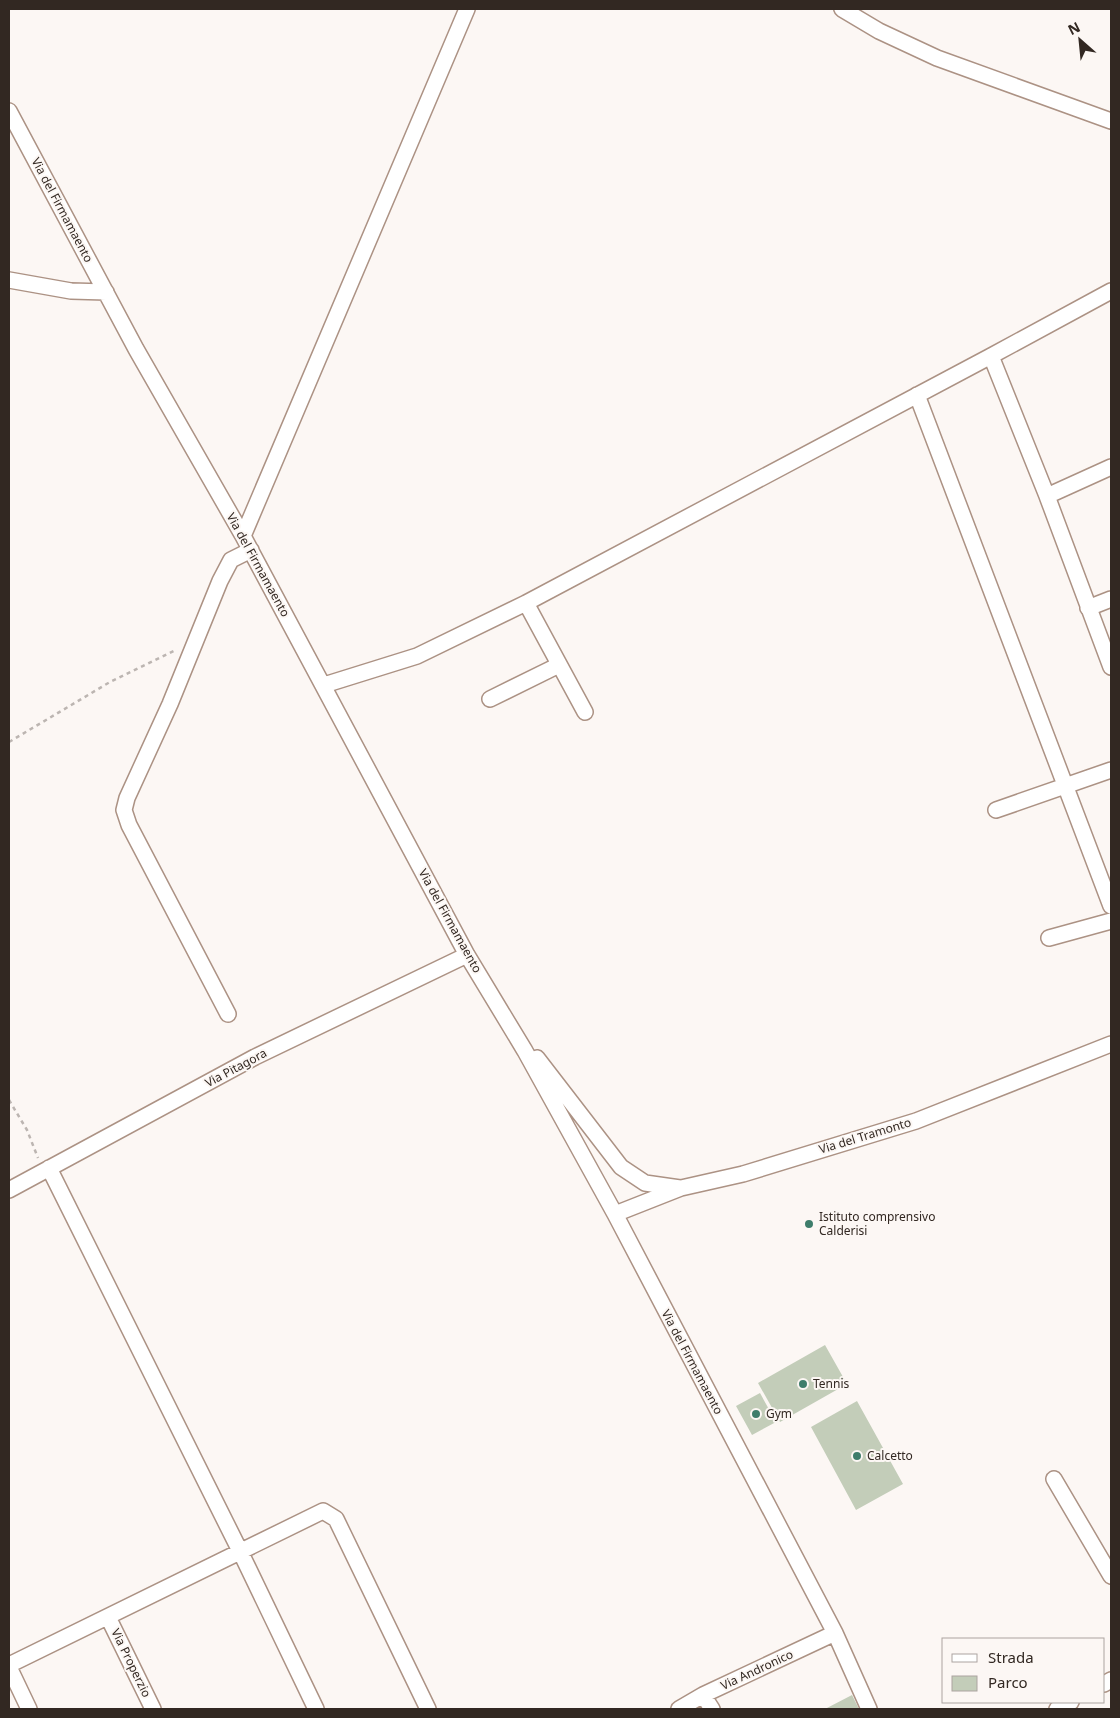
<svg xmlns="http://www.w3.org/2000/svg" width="1120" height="1718" font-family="'Noto Sans',sans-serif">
	<rect width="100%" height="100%" fill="#fcf7f4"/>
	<path fill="#c3cdb9" d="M825,1345L847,1384L780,1422L758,1383Z
		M760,1393L776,1422L752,1435L736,1406Z
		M857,1401L903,1484L856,1510L811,1427Z
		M852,1695L859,1709H825Z"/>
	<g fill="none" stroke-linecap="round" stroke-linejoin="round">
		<defs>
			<path id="minor" d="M842,9L879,31L937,58L1111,121
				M9,111L136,349L243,536L467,955L525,1051L615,1214L835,1633L869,1709
				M9,280L71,291L106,292
				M991,356L1047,496L1111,667
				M917,395L1111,906
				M1047,496L1111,467
				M243,536L467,9
				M526,603L585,712
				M1088,608L1111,599
				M324,685L417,656L526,603L991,356L1111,291
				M490,699L559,665
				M996,810L1111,770
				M1049,938L1111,921
				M228,1014L129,825L124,810L127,798L170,704L220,581L231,560L251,550
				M537,1058L621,1167L645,1183L680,1188
				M49,1168L240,1551L316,1709
				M9,1190L255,1057L467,955
				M615,1214L681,1188L743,1174L916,1121L1111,1044
				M1054,1479L1111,1576
				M108,1617L153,1709
				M9,1665L323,1511L336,1519L428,1709
				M9,1667L29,1709
				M1104,1684L1111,1680
				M703,1695L712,1709
				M679,1709L703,1695L835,1633
				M1057,1709L1071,1702"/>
		</defs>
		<use href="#minor" stroke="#ac9284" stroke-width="18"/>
		<path stroke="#bcb5b1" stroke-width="2.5" stroke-dasharray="4 4" stroke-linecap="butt" d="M9,742L110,682L176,650
			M9,1100L27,1130L38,1158"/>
		<use href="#minor" stroke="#fff" stroke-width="15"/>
	</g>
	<g fill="#3e7d6b" stroke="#fcf7f4" stroke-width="2">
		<circle cx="809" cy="1224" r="5"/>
		<circle cx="803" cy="1384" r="5"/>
		<circle cx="756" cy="1414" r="5"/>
		<circle cx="857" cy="1456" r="5"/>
	</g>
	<g text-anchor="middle" stroke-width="4" stroke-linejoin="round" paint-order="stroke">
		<g font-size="12" fill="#322822" stroke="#fcf7f4">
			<text transform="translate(62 210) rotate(62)" y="4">Via del Firmamaento</text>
			<text transform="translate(258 565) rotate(61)" y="4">Via del Firmamaento</text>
			<text transform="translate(450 921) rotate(61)" y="4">Via del Firmamaento</text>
			<text transform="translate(236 1068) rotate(-28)" y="4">Via Pitagora</text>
			<text transform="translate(865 1136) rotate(-17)" y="4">Via del Tramonto</text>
			<text transform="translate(692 1362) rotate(62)" y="4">Via del Firmamaento</text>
			<text transform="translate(131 1663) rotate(64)" y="4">Via Properzio</text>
			<text transform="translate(757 1670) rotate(-25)" y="4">Via Andronico</text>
		</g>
		<g font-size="12" fill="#322822" stroke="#fcf7f4" text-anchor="start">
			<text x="819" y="1221">Istituto comprensivo<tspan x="819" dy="14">Calderisi</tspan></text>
			<text x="813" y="1388">Tennis</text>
			<text x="766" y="1418">Gym</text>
			<text x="867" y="1460">Calcetto</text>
		</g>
	</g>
	<rect width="1120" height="1718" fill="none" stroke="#322822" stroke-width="20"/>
	<rect x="942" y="1638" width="162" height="65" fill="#fcf7f4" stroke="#aba4a0"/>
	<rect x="952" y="1654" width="25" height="8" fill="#ffffff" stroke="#aba4a0"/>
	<text x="988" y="1663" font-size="15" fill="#322822">Strada</text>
	<rect x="952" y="1676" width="25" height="15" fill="#c3cdb9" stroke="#aba4a0"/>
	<text x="988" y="1688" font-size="15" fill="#322822">Parco</text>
	<g transform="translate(1080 40) rotate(333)" stroke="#fcf7f4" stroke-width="4" paint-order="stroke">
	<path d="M0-4L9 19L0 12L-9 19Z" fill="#322822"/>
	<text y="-8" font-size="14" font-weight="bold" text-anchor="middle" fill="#322822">N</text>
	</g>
</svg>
